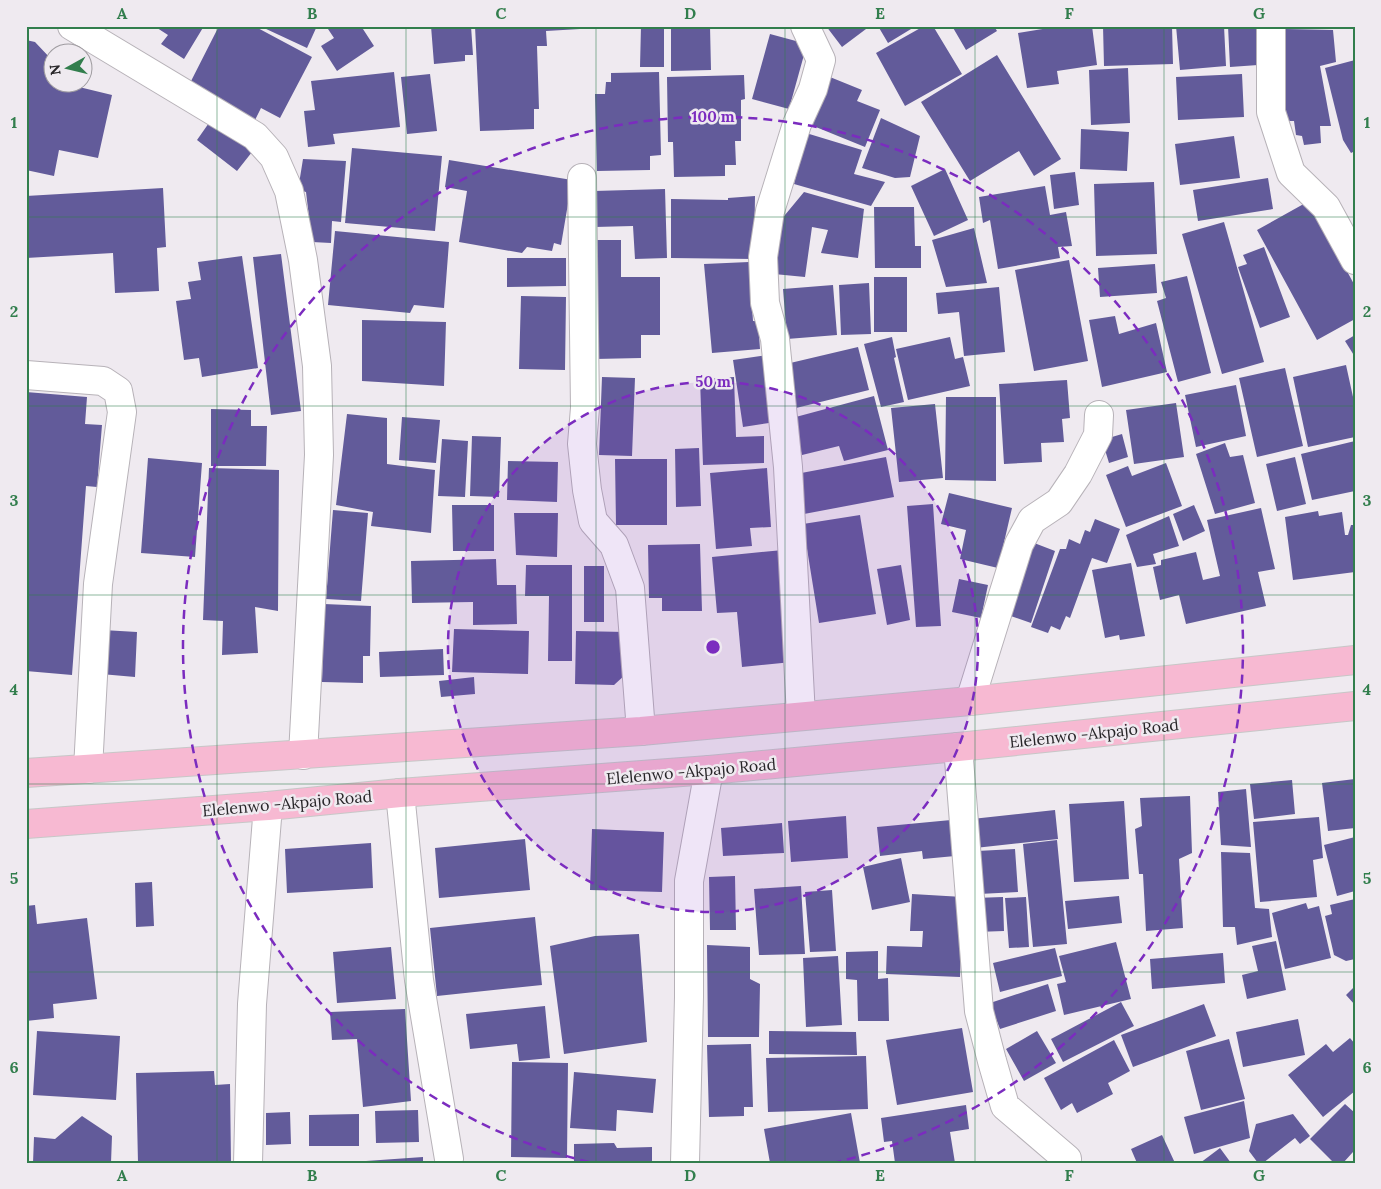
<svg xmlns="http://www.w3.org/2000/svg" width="1381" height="1189" font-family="Lora,serif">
	<rect width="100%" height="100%" fill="#efeaf0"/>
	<path fill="#625b9a" d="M154,26H204L184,59L161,44L168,35Z
		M219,26H254L312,57L280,118L261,108L253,124L187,89Z
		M265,26H317L307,48L264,28Z
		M326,26H361L374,46L337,71L321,46L334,38Z
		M431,26H471L473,55H465V61L434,64Z
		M475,26H580V29L546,31L547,46H537L539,109H534V129L480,131Z
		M641,26H664V67H640Z
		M671,26H710L711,70L671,71Z
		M826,26H870L842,47Z
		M878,26H916L888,43Z
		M924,26H933L962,74L905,106L876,53Z
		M952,26H994L997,31L966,50Z
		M1061,26H1092L1097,65L1057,71L1059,84L1027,88L1018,33Z
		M1103,26H1172L1173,64L1104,66Z
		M1176,26H1224L1226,66L1180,70Z
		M1228,26H1256L1258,65L1230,67Z
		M1286,29L1333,30L1336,62L1320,66L1331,126H1320L1321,143L1304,145L1302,136L1296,135L1294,121H1285Z
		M770,34L807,44L789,109L752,99Z
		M26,40L35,42L52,60V82H74L79,87L112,95L98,158L59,150L54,176L26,170Z
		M997,55L1061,159L1034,176L1019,151L970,181L921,102Z
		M1355,60V151L1351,153L1343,140L1325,68Z
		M1128,68L1130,123L1091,125L1089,70Z
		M394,72L400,127L333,134L335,144L308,147L304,111L315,110L311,81Z
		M659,72L661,155L650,156V170L597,171L595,94H605L606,82H611V73Z
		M430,74L437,131L407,134L401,77Z
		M1242,74L1244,117L1178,120L1176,77Z
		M744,75L745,99L741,100V141H735L736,165H725V176L674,177L673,142H668L667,77Z
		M825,75L862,90L857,101L880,110L865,147L806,123Z
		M881,118L920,136L910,177L895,178L862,168Z
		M211,120L252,152L237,171L197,140Z
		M1081,129L1129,132L1127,171L1080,169Z
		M806,133L862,150L854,174L885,182L871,206L794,184Z
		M1234,136L1240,178L1180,185L1175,144Z
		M352,148L442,156L435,231L345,223Z
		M303,159L346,161L341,222L332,221L331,243L312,242L306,192L298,190Z
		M449,160L572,180L561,245L554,243L552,251L527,247L522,253L459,242L467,191L445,187Z
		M945,169L968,220L934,236L911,186Z
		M1075,172L1079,205L1054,209L1050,175Z
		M1268,178L1273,209L1198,221L1193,190Z
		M1154,182L1157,254L1096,256L1094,184Z
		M1045,186L1050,215L1066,212L1072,246L1058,247L1060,258L998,269L990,220L983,223L979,197Z
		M163,188L166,247L157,248L159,291L115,293L113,253L26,258V196Z
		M665,189L667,258L635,259L633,226L595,227L594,191Z
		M804,192L864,209L858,258L821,253L828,230L812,227L805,277L774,274L780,221Z
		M755,196L754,259L671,258V199L728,200V198Z
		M1309,201L1355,286V319L1317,340L1257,230Z
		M874,207H914L915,246H921V268H875Z
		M1224,222L1264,362L1222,374L1182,234Z
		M974,228L987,283L946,287L932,240Z
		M335,231L449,242L444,308L414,305L410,313L328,305Z
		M594,240H621V277H660V335H641V358L595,359Z
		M1264,247L1290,317L1260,328L1238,267L1247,264L1243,255Z
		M281,254L301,411L271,415L253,257Z
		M242,256L258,368L202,377L199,358L184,360L176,301L191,299L188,282L201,280L198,262Z
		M507,258H566V286L507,287Z
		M1069,260L1088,361L1034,371L1015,270Z
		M749,262L753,321H758L760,349L712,353L704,264Z
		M1155,264L1157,293L1100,297L1098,268Z
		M1187,276L1211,373L1178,382L1157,301L1166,298L1161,282Z
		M874,277H907V332H874Z
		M869,283L871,334L841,335L839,285Z
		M833,285L837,335L787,339L783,289Z
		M999,287L1005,352L964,356L959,312L938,314L936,293Z
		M521,296L566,297L565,370L519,369Z
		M1115,316L1119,334L1156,323L1167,372L1102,387L1089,320Z
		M362,320L446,322L444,386L362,381Z
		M1355,335V357L1345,341Z
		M892,337L896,357L894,358L904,402L881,407L864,344Z
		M950,337L955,359L963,357L970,386L908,400L896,349Z
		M858,347L869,390L796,408L786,364Z
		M767,355L776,422L743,427L733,360Z
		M1346,365L1355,406V437L1308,447L1293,377Z
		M1285,368L1303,446L1257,457L1239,378Z
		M602,377L635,378L632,456L599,455Z
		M734,377L736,437L764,436V463L703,465L700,379Z
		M1067,380L1070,418L1062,419L1064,442L1041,443L1042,462L1004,464L999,384Z
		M1236,385L1246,436L1196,447L1185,395Z
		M26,392L87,397L85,424L102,425L97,487L86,486L72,675L26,671Z
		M874,396L888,450L844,461L839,446L802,455L792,418Z
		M946,397H996V481L945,480Z
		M1176,403L1184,457L1134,464L1126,410Z
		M935,404L943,478L899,482L891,408Z
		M211,409L251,410V426H267L266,466H211Z
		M347,414L387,418V464L435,470L431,533L371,526L373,512L336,505Z
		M402,417L440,420L436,463L399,460Z
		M1122,434L1128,457L1109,463L1102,440Z
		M472,436L501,437L499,497L470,496Z
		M442,439L468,441L465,497L438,496Z
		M1355,441V491L1312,500L1301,454Z
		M1225,443L1230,457L1243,455L1255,503L1215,514L1196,454Z
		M699,448L701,506L676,507L675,449Z
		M886,457L894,497L804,514L796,474Z
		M1295,457L1306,504L1277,511L1266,464Z
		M148,458L202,463L195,557L141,553Z
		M615,459H667V525H616Z
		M508,461L558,462L557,502L507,500Z
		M1166,463L1182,506L1126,527L1106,475L1128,466L1132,476Z
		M209,468L279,470L278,611L255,607L258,653L222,655L223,621L203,620Z
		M767,468L771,527L750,528L752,546L716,549L710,473Z
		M949,493L1012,508L998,568L960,559L966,530L941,524Z
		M933,504L941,626L916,627L907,506Z
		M452,505H494V551H453Z
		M1194,505L1205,531L1183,541L1173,514Z
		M1261,508L1275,569L1258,572L1266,606L1186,624L1179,595L1160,600L1153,567L1161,565V560L1196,552L1203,580L1220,576L1207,520Z
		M333,510L368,513L361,601L326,599Z
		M1318,511L1319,516L1342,512L1345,535H1348L1351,525H1355V572L1293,580L1285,517Z
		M514,513H558L557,557L516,555Z
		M860,515L876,614L819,623L803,524Z
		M1169,516L1179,546L1153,554L1156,564L1137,567L1126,535Z
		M1095,519L1120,529L1107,563L1092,558L1070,618L1066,616L1060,630L1051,626L1048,633L1031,627L1060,549H1066L1069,539L1080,544L1085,530L1090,532Z
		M1029,541L1055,551L1031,623L1005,614Z
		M700,544L702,611H662V598H649L648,545Z
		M783,550L792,662L742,667L737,612L717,613L712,557Z
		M496,559L497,585H516L517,624L473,625V602L412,603L411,561Z
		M1131,563L1145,636L1120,640L1119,635L1105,638L1092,570Z
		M526,565H572V661H548L549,596H525Z
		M901,565L910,620L887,625L877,569Z
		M584,566H604V622H584Z
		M959,579L988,585L981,618L952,612Z
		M324,604L371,606L370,656H363V683L322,682Z
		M454,629L529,631L528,674L452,672Z
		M103,630L137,632L135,677L101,674Z
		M576,631L626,632V674L614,685L575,684Z
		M443,649L444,675L380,677L379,652Z
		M474,677L475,694L441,697L439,681Z
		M1355,779V828L1328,831L1322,783Z
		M1292,780L1295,814L1254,819L1250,784Z
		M1246,789L1251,847L1221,845L1218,792Z
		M1190,796L1192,853L1179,859L1183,928L1146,931L1143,874H1139L1135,829L1142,826L1140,798Z
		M1124,801L1129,879L1074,882L1069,804Z
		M1055,810L1058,839L975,848L972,819Z
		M846,816L848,858L791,862L788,821Z
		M1319,817L1323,858L1313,860L1317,897L1260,902L1253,822Z
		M951,820L955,856L923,859L922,851L880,856L877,827Z
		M782,823L784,853L723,856L721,828Z
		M592,829L664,832L662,892L590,890Z
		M1355,837V891L1337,896L1324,845Z
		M525,839L530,890L439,898L435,848Z
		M1057,840L1067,944L1033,947L1023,844Z
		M371,843L373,888L287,893L285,849Z
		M1015,849L1018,892L979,894L977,851Z
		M1221,852L1250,853L1255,908L1269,909L1272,937L1237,945L1235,927H1223Z
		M901,858L910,902L872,910L863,867Z
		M735,876L736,930H710L709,877Z
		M152,882L154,926L136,927L135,883Z
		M801,886L805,954L759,955L754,889Z
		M832,890L836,951L810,952L805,892Z
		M912,894L963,897L960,977L886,974L887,946L922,947L923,931H910Z
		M1119,896L1122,923L1068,929L1065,901Z
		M1003,897L1004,931L976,932L975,898Z
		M1026,897L1029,947L1009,948L1005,898Z
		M1355,899V959L1346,961L1334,955L1325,916L1332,914L1330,905Z
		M1306,903L1308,909L1319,906L1331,958L1285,969L1272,913Z
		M35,905L37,924L87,918L97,999L53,1004L54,1018L26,1021V906Z
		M535,917L542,985L437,996L430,928Z
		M639,934L647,1042L564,1054L550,946L595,936Z
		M1276,941L1286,990L1247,999L1242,975L1258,971L1252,946Z
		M1116,942L1131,999L1064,1015L1057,984L1066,982L1059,956Z
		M707,945L750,947V979L760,984L759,1037H708Z
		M391,947L396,999L337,1003L333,952Z
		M1055,948L1062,976L1000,992L993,963Z
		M878,951V979L888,978L889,1021H858L857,980L846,979V952Z
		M1223,953L1225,983L1152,989L1150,959Z
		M838,956L842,1025L806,1027L803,958Z
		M1048,984L1056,1011L1000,1029L990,1003Z
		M1355,986V1005L1346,995Z
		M1121,1002L1134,1026L1063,1062L1051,1039Z
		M1204,1004L1216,1036L1133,1067L1121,1035Z
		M545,1006L550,1058L519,1061L517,1044L470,1049L466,1014Z
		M405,1009L411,1101L363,1107L357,1039L332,1040L330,1012Z
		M1298,1019L1305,1055L1243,1067L1236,1032Z
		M962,1028L973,1092L897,1105L886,1040Z
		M37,1031L120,1036L116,1100L33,1095Z
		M769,1031L856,1032L857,1055L769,1054Z
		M1037,1031L1056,1063L1024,1081L1006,1049Z
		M1350,1038L1355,1044V1091L1323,1117L1288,1075L1326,1044L1333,1052Z
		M1229,1039L1245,1099L1201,1110L1186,1051Z
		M1114,1040L1130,1071L1108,1083L1113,1094L1077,1113L1072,1103L1061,1110L1044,1078Z
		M751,1044L753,1107H744V1116L709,1117L707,1045Z
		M866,1056L868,1109L768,1112L766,1058Z
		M512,1062L568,1063L567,1158L511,1157Z
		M214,1071L215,1085L230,1084L231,1163H138L136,1073Z
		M574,1072L656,1079L653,1113L617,1110L616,1131L570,1128Z
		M1244,1101L1250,1138L1194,1154L1184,1117Z
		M1345,1104L1355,1113V1154L1353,1152L1343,1163H1334L1310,1139Z
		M966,1105L969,1129L950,1132L955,1163H895L892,1141L884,1142L881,1118Z
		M418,1110L419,1142L376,1143L375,1111Z
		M290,1112L291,1144L266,1145V1113Z
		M851,1113L860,1163H770L764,1129Z
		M359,1114V1146H309V1115Z
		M1293,1114L1310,1136L1300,1144L1295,1138L1263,1163H1258L1249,1151L1256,1124Z
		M82,1116L112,1136L111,1163H33L34,1137L55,1139Z
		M1162,1135L1175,1163H1137L1131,1149Z
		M614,1143L617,1148L652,1147V1163H574V1144Z
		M1220,1148L1231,1163H1200Z
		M423,1157V1163H366V1161Z"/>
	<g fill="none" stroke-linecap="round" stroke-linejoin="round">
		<defs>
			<path id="minor" d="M72,26L255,136L274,157L289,191L303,260L317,366L319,455L303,755
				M1271,26V112L1291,173L1326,207L1355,260
				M582,178L585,408L582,444L587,490L593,521L614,545L630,588L641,731
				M26,375L103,381L118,391L122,412L98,584L88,769
				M970,701L1019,544L1032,520L1059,502L1078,474L1098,435L1099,415
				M801,716L788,467L775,339L765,303L763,257L770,211L797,124L813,89L821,60L805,26
				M958,747L979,1011L992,1061L1005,1106L1067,1159
				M400,793L419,980L449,1159
				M248,1163L252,1004L268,806
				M685,1163L689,997V881L709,770"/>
			<path id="major" d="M26,773L641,731L970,701L1355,660
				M26,824L268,806L400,793L709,770L958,747L1355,706"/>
		</defs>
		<use href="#minor" stroke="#b7b2b8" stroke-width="30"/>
		<use href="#major" stroke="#c7c7c7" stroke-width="30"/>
		<use href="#minor" stroke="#fff" stroke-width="28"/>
		<use href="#major" stroke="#f7b9d2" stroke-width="28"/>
	</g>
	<path fill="none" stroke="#327e4d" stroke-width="1" stroke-opacity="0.55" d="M217,26V1163M406,26V1163M596,26V1163M785,26V1163M975,26V1163M1164,26V1163M26,217H1355M26,406H1355M26,595H1355M26,784H1355M26,972H1355"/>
	<circle cx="713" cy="647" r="265" fill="#7b2cbf" fill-opacity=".12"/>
	<g fill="none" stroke="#7b2cbf" stroke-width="2.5" stroke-dasharray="9 6">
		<circle cx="713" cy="647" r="265"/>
		<path d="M589 1162A530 530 0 1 1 837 1162"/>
	</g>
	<g text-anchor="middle" stroke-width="5" stroke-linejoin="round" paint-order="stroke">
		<g font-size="16" fill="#282629" stroke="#efeaf0">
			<text transform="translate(1094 733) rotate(-6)" y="6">Elelenwo -Akpajo Road</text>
			<text transform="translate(691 771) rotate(-5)" y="6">Elelenwo -Akpajo Road</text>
			<text transform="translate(287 803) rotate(-5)" y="6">Elelenwo -Akpajo Road</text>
		</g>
	</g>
	<circle cx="713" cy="647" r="8" fill="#7b2cbf" stroke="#efeaf0" stroke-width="2.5"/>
	<g font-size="15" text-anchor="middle" font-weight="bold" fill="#7b2cbf" stroke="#efeaf0" stroke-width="5" stroke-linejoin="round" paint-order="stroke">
		<text x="713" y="122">100 m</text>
		<text x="713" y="387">50 m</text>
	</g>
	<rect width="1381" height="1189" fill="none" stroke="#efeaf0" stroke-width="55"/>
	<g transform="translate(68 68) rotate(262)"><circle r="24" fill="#efeaf0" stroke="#9f9ca0"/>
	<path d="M0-4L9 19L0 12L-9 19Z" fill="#327e4d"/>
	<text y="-8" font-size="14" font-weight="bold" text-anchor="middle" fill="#282629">N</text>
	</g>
	<rect x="28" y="28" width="1326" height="1134" fill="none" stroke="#327e4d" stroke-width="2"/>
	<g font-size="16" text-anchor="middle" font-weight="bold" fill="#327e4d">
		<text x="122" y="19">A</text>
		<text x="312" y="19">B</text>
		<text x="501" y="19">C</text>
		<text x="690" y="19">D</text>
		<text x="880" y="19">E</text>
		<text x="1069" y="19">F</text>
		<text x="1259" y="19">G</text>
		<text x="14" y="128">1</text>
		<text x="1367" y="128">1</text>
		<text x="14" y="317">2</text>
		<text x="1367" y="317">2</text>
		<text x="14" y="506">3</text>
		<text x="1367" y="506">3</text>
		<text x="14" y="695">4</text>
		<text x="1367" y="695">4</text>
		<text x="14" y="884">5</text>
		<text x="1367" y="884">5</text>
		<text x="14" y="1073">6</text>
		<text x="1367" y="1073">6</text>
		<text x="122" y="1181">A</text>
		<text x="312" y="1181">B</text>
		<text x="501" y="1181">C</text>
		<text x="690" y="1181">D</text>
		<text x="880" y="1181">E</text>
		<text x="1069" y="1181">F</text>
		<text x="1259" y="1181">G</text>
	</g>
</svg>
